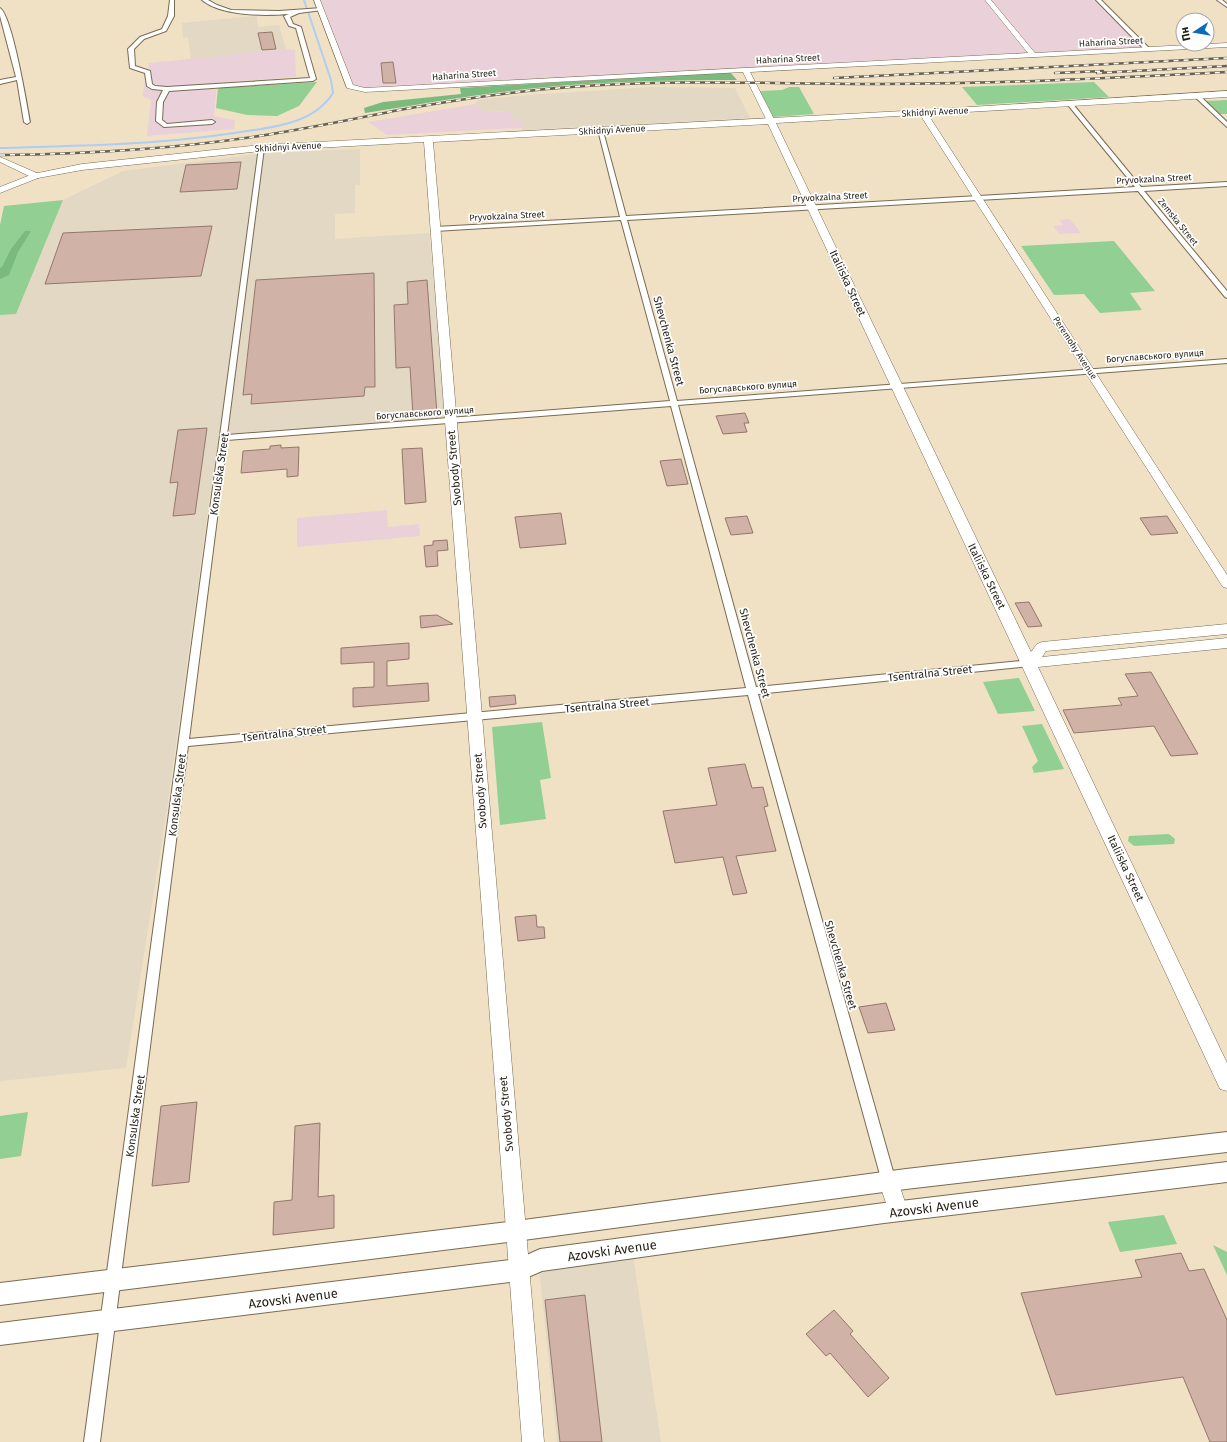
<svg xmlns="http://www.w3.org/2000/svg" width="1227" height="1442" font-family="'Fira Sans',sans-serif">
	<rect width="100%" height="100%" fill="#f0e1c5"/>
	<path fill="#e2d8c3" d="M257,16L258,27L279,25L286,49L191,59L188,37L183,38L182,23Z
		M650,87L735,88L750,118L522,130L520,119H512L510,111L484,112L475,104L478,100L514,96Z
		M360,149V185H355V213L335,214V239L429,233L447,420L218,437L168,803L126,1068L0,1081V315L16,314L63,200L123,171L264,153Z
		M633,1255L661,1442H557L539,1267Z"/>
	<path fill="#ead1d9" d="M319,0H1098L1146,48L363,88L352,86Z
		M286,49L295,50L296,77L217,83L214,116L235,120L234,129L147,136L151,100L142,96L149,63Z
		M475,104L484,112L510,111L512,119H520L522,128L387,135L368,122Z
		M1070,219L1081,233L1059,234L1053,226L1063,225L1059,220Z
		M387,510L388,527L419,524L420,536L297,547V518Z"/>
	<path fill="#91cf93" d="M317,82L299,106L277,116L247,115L216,108L218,88Z
		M1094,82L1109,97L977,105L962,87Z
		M789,87H799L814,114L773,117L760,91L782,90Z
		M1227,100V114H1220L1206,101Z
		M63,200L16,314L0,315V225L4,206Z
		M1114,241L1155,291L1130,293L1142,310L1100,313L1084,294L1054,295L1021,246Z
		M1019,678L1035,711L998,714L983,682Z
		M542,722L551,778L540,780L546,819L500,825L492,727Z
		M1042,724L1064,769L1034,773L1032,767L1038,761L1022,726Z
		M1169,834L1175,839L1174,844L1134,846L1128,841L1129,836Z
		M28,1112L21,1156L0,1159V1116Z
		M1164,1215L1177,1244L1120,1252L1108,1222Z
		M1213,1245L1227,1252V1275Z"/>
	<path fill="#7bba7e" d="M730,72L737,80C682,80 626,81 570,85C501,90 433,102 365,113L364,108L383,102L461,94L460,88Z
		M25,231H31L18,252L9,275L0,279V268L2,267L11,249Z"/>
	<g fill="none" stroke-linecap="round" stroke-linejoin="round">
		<path stroke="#afccf4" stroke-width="2" d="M0,148C76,146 152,145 227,134C247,131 269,129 289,123C307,118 323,109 333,93L331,80L304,0"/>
	</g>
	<path fill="#d1b2a6" stroke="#94776c" d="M272,32L276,49L262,50L258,33Z
		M393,62L396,83H383L381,63Z
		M241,162L237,189L180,192L186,165Z
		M212,226L201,276L45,284L63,233Z
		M374,273L375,387H365L364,396L251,404L252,394L243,395L256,280Z
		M427,280L437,414L413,416L410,367L396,368L394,305L408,304L407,282Z
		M745,413L749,423H744L747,432L723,434L716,416Z
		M207,428L195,514L173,516L178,482L170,483L178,430Z
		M281,445V448L299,447L298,476L287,477V469L241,473L243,451L270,449V446Z
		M422,448L426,502L405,504L402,449Z
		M681,459L688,484L667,486L660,461Z
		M561,513L566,544L520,548L515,517Z
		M747,516L753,533L731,535L725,518Z
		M1167,516L1178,533L1151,535L1140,518Z
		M447,540L448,550L437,551L438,566L426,567L424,546L433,545V541Z
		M1029,602L1042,626L1028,627L1015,603Z
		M437,615L453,624L421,628L420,616Z
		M409,643V659L387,661V686L428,683L429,701L353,707V688L374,687V662L341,664V648Z
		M1151,672L1198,754L1171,756L1154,726L1074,733L1063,710L1122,705L1118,698L1138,696L1125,674Z
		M515,695L516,704L490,707L489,697Z
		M745,764L752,788L763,787L768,806L764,807L776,851L736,856L747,893L733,895L723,857L675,863L663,811L717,805L708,768Z
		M536,915L537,927H544L545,938L518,941L515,917Z
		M886,1003L895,1030L868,1033L859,1007Z
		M197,1102L189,1182L152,1186L161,1106Z
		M320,1123L318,1197L334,1195V1228L273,1235L274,1202L292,1200L295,1126Z
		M1181,1253L1189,1271L1204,1269L1227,1320V1442H1210L1183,1377L1056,1395L1021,1293L1142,1277L1135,1260Z
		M585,1295L602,1442H560L545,1300Z
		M834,1310L853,1331L850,1334L889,1378L868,1397L830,1353L826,1356L806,1334Z"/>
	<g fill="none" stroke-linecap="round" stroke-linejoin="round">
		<defs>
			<path id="minor" d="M170,0H174V16L166,31L144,39L134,49L135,66L150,71L152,84L155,86L167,87L310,78L296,28L289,26L284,16L289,14C264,16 221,16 202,0H208L217,5L231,10L279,11L322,8V10L299,13L290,17L293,24L301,27L316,79L313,81L169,91L163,102L162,120L167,124L212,120L215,122L212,124L164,127L156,121L157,102L163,90L152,89L147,86L145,73L130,68L128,49L140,37L162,29L168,16Z
				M1096,0H1101L1149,48V50H1145Z
				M1217,0H1222L1227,4V7Z
				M0,8C12,15 27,105 30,122L27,124L24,122L17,80L0,84V80L16,77L0,16Z
				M1195,95H1199L1227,122V127L1195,97Z
				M1070,102L1072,103L1141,187L1227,182V186L1144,191L1227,291V298L1225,297L1138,191L627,220L677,401L1227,359V363L678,405L756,687L1030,660L1035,663L1030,666L758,694L896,1182L894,1186L889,1188L884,1186L882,1182L748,695L188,746L100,1442H84L259,147L264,148L227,435L670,401L621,220L435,231L432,229L435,227L620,217L598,130L603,131L626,216L1135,187L1068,105L1067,104ZM671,406L746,688L189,739L227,440Z"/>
			<path id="tertiary" d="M314,0H320L353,85L365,88L1028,53L985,0H991L1035,53L1227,43V47L750,72L775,121L771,123L767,121L743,72L365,92L347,88Z
				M920,111H926L927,113L1227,575V588L1223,587L1221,584L919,113Z
				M0,157L39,174L40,176L39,178H33L0,162Z"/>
			<path id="secondary" d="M1227,91V97L776,123L1031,652L1037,644L1042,642L1227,624V634L1046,651L1042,657L1227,638V648L1038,667L1227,1063V1091L1220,1089L768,124L433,142L544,1442H522L424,142L261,151L82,170L38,178L0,193V187L33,174L82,164L261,145L923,110Z
				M889,1173L896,1175L908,1211L905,1218L898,1221L891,1218L879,1182L882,1175Z"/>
			<path id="primary" d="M1227,1132V1152L906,1189L516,1241L0,1305V1283L516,1221L906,1169Z
				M1227,1162V1182L884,1223L542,1271L519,1281L0,1345V1323L518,1259L540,1249L884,1203Z"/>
		</defs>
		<use href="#minor" stroke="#786b52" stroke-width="2"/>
		<use href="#tertiary" stroke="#786b52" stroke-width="1"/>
		<use href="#secondary" stroke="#786b52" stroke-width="1"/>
		<use href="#primary" stroke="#786b52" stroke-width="2"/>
		<use href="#minor" fill="#fff" fill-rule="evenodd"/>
		<use href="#tertiary" fill="#fff" fill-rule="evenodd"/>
		<use href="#secondary" fill="#fff" fill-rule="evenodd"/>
		<use href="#primary" fill="#fff" fill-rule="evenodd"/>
		<defs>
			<path id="rail" d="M1055,73L1103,71
				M1097,73L1227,66
				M834,78L1227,58
				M0,155C87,154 173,149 259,136C306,129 353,119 399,110C456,100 513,91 571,87C674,79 777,84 880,84C996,84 1112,78 1227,72"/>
		</defs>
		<use href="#rail" stroke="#6a6151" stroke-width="2.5"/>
		<use href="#rail" stroke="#fff" stroke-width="1.5" stroke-dasharray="5" stroke-linecap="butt"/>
	</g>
	<g text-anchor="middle" stroke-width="3.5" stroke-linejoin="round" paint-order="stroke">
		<g font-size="9" fill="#241f15" stroke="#fff">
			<text transform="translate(1111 42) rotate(-3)" y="3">Haharina Street</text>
			<text transform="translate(788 59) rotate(-3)" y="3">Haharina Street</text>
			<text transform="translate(464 75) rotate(-4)" y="3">Haharina Street</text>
			<text transform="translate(935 112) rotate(-3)" y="3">Skhidnyi Avenue</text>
			<text transform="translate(612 130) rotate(-3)" y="3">Skhidnyi Avenue</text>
			<text transform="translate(288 147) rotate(-3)" y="3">Skhidnyi Avenue</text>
			<text transform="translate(1154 179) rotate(-3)" y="3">Pryvokzalna Street</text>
			<text transform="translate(830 197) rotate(-3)" y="3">Pryvokzalna Street</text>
			<text transform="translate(507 216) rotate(-3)" y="3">Pryvokzalna Street</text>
			<text transform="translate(1178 222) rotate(51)" y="3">Zemska Street</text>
			<text transform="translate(1075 348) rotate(57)" y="3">Peremohy Avenue</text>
			<text transform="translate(1155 356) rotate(-4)" y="3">Богуславського вулиця</text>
			<text transform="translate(748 387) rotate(-4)" y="3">Богуславського вулиця</text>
			<text transform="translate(425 413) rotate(-4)" y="3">Богуславського вулиця</text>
		</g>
		<g font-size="11" fill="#241f15" stroke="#fff">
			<text transform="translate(848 283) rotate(65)" y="4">Italiiska Street</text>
			<text transform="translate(669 341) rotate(75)" y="4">Shevchenka Street</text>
			<text transform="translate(454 468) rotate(-95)" y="4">Svobody Street</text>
			<text transform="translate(219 474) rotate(-82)" y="4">Konsulska Street</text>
			<text transform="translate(987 576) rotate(64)" y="4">Italiiska Street</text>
			<text transform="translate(755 653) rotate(75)" y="4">Shevchenka Street</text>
			<text transform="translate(930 673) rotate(-6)" y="4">Tsentralna Street</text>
			<text transform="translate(607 705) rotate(-5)" y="4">Tsentralna Street</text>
			<text transform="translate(284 733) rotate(-6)" y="4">Tsentralna Street</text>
			<text transform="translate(480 791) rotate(-94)" y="4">Svobody Street</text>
			<text transform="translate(177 795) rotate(-83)" y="4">Konsulska Street</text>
			<text transform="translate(1126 868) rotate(65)" y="4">Italiiska Street</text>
			<text transform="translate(841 965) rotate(74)" y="4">Shevchenka Street</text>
			<text transform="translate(506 1114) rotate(-95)" y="4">Svobody Street</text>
			<text transform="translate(135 1116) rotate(-82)" y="4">Konsulska Street</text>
		</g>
		<g font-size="13" fill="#241f15" stroke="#fff">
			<text transform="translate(934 1207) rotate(-7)" y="5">Azovski Avenue</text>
			<text transform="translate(612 1250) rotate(-8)" y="5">Azovski Avenue</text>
			<text transform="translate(293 1298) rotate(-7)" y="5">Azovski Avenue</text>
		</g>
	</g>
	<g transform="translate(1195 32) rotate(258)"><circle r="19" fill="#ffffff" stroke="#a7a5a1"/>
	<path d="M0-3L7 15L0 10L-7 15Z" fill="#0e6bb8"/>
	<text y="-6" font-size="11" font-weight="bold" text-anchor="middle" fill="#241f15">Пн</text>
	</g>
</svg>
